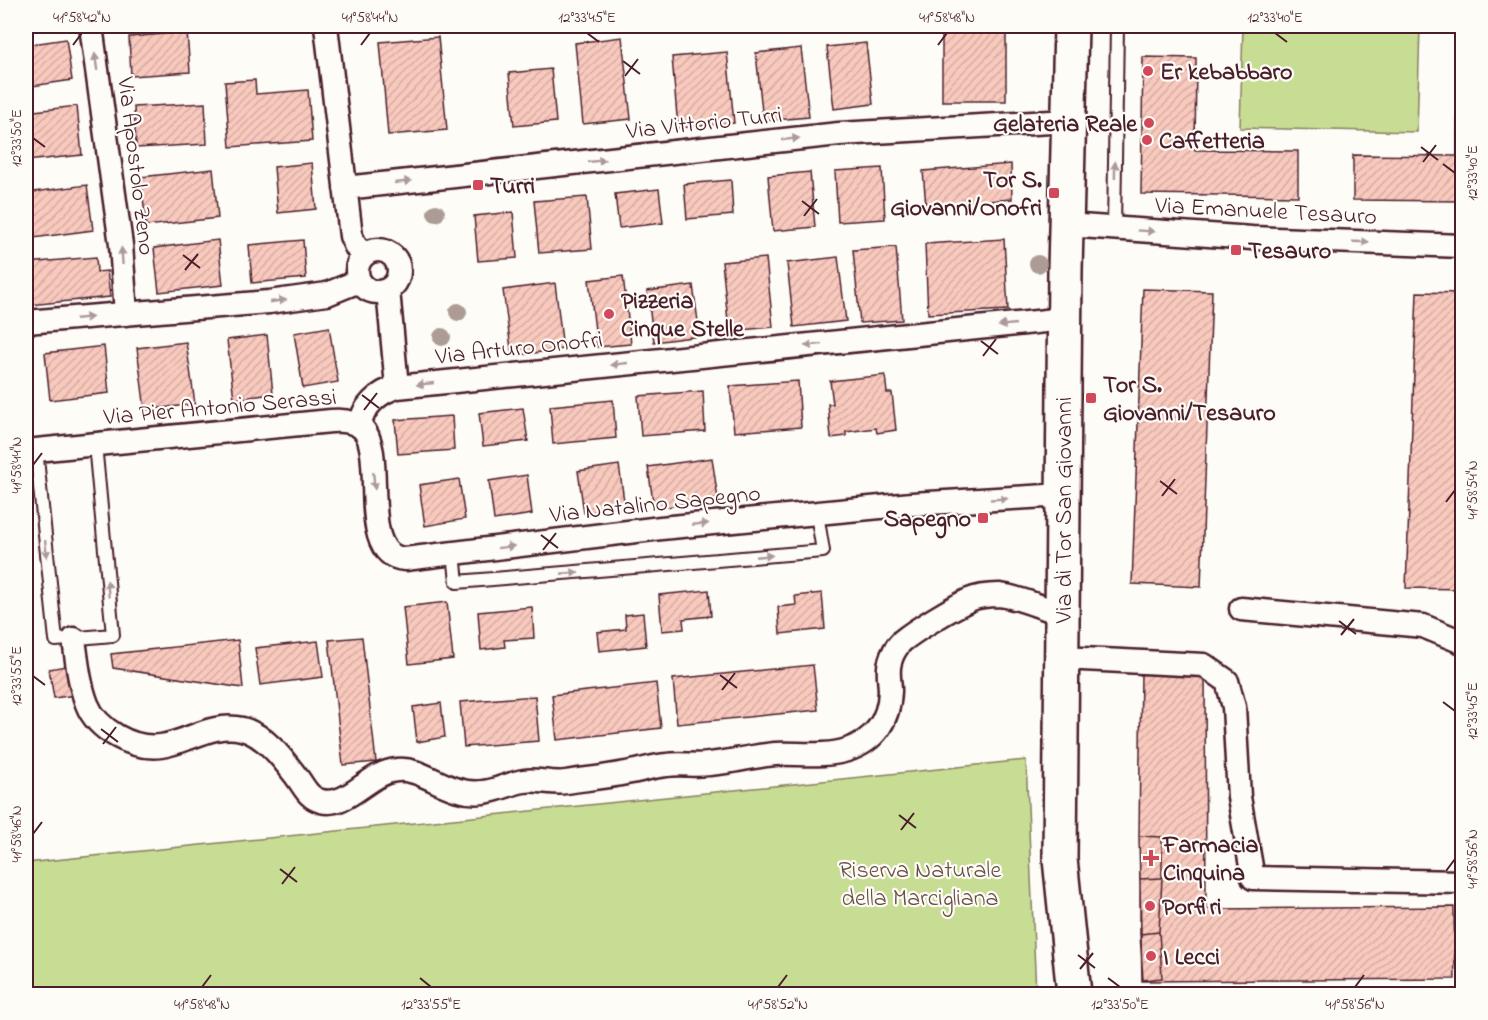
<svg xmlns="http://www.w3.org/2000/svg" width="1488" height="1020" font-family="'Indie Flower',sans-serif">
	<defs>
		<pattern id="building-hatch" width="6" height="6" patternUnits="userSpaceOnUse" patternTransform="scale(1.5)"><rect width="6" height="6" fill="#f8c9bd"/><path d="M-1 1l2-2M0 6l6-6M5 7l2-2" fill="none" stroke="#d6aca3"/></pattern>
	</defs>
	<rect width="100%" height="100%" fill="#fdfcf7"/>
	<filter id="ink" filterUnits="userSpaceOnUse"><feTurbulence type="fractalNoise" baseFrequency=".0167" numOctaves="2"/><feDisplacementMap in="SourceGraphic" scale="12" xChannelSelector="R" yChannelSelector="G"/><feConvolveMatrix kernelMatrix="1 2 1 2 8 2 1 2 1" color-interpolation-filters="sRGB"/></filter>
	<g filter="url(#ink)">
		<path fill="#c7dd93" stroke="#887e5f" stroke-width="1.5" d="M1243,26H1420L1417,132L1240,128Z
			M1026,760L1036,994H26V863Z"/>
		<path fill="url(#building-hatch)" stroke="#4a1f2b" stroke-width="1.5" d="M942,26H1006V101H942Z
			M187,32L190,72L131,76L129,37Z
			M438,37L447,130L388,135L380,42Z
			M622,37L631,119L583,124L575,43Z
			M66,39L72,80L26,87V45Z
			M866,43L873,104L834,109L827,47Z
			M801,48L809,117L763,121L756,53Z
			M727,52L734,123L678,128L672,57Z
			M1143,57L1196,58L1195,150L1298,151V196L1141,194Z
			M1458,64H1462V201L1353,200V155L1457,156Z
			M551,69L556,122L514,126L509,73Z
			M255,80L256,94L308,90L312,141L230,147L225,82Z
			M205,103L207,144L136,148L134,107Z
			M77,106L82,155L26,161V112Z
			M312,163L316,209L278,213L274,167Z
			M1011,164L1012,199L926,206L923,171Z
			M882,168L885,219L838,222L835,171Z
			M213,169L218,218L146,226L141,177Z
			M810,172L815,227L773,231L768,176Z
			M731,180L733,215L687,219L684,184Z
			M87,185L93,230L26,239V193Z
			M659,189L663,223L619,228L615,194Z
			M587,197L592,249L539,253L534,201Z
			M513,212L517,258L478,261L474,216Z
			M1004,239L1008,310L928,314L925,244Z
			M218,240L223,285L159,292L154,248Z
			M303,240L306,278L252,283L249,245Z
			M896,247L902,320L860,323L853,250Z
			M96,257L97,272L107,271L110,297L29,305L26,263Z
			M838,257L846,321L794,327L787,263Z
			M766,258L773,327L729,331L722,262Z
			M623,276L631,344L597,347L589,280Z
			M555,283L563,349L512,356L503,290Z
			M693,285L700,336L654,342L647,291Z
			M1143,289L1212,291L1201,587L1132,584Z
			M1417,292L1462,293V589L1406,588Z
			M329,327L338,382L303,388L294,333Z
			M267,335L273,394L234,399L227,340Z
			M186,342L195,404L145,410L137,348Z
			M104,346L109,393L50,400L45,353Z
			M26,357L31,418H26Z
			M885,375L887,393H892L896,430L877,433L876,428L846,432V436L831,438L828,404H833L830,381Z
			M798,381L801,427L734,432L730,386Z
			M703,391L705,431L641,436L638,396Z
			M613,400L616,438L553,444L550,406Z
			M523,408L528,441L483,446L479,413Z
			M452,416L454,450L398,454L395,420Z
			M712,458L718,499L654,509L648,467Z
			M619,465L625,508L584,513L578,471Z
			M527,475L532,514L494,520L489,481Z
			M459,479L465,519L425,526L419,485Z
			M709,590L711,616L683,619L684,629L662,631L659,595Z
			M822,593L825,629L780,634L778,607L796,605L795,596Z
			M447,602L453,659L409,664L403,607Z
			M532,607L534,638L504,640L505,647L481,650L478,612Z
			M643,613L646,646L599,651L597,632L626,629L625,615Z
			M362,637L376,762L343,765L329,640Z
			M238,640L243,688L113,668L111,654Z
			M318,641L323,677L260,685L255,648Z
			M71,665L76,695L54,698L49,669Z
			M813,665L818,710L677,724L673,679Z
			M1205,670L1206,909L1454,907L1455,979L1142,981L1139,836L1141,671Z
			M656,683L661,728L557,740L552,695Z
			M535,696L539,741L464,747L460,702Z
			M441,703L445,737L417,742L413,707Z
			M1139,836L1162,837V878L1140,879Z
			M1162,878L1159,932L1140,934V879Z
			M1159,932L1162,978L1143,980L1140,934Z"/>
		<g fill="none" stroke-linecap="round" stroke-linejoin="round">
			<defs>
				<path id="lane" d="M1114,229L1117,26
					M36,449L56,640L113,635L95,444
					M454,553L457,582L823,551L817,514"/>
				<path id="street" d="M91,26L121,245L126,314
					M326,26L351,236L356,247L365,254
					M345,188L839,134L1069,121
					M1066,225L1252,238L1462,246
					M357 271a21 21 0 1 1 42 0a21 21 0 1 1-42 0Z
					M388,290L397,387
					M26,322L269,302L327,294L359,281
					M360,426C362,407 379,392 397,387L1065,319
					M26,451L331,421C342,420 354,421 362,428C388,452 355,556 405,559L661,528L912,504L1063,495
					M1241,609L1423,626L1462,642
					M74,639C77,661 79,683 87,704C97,730 133,750 161,746C189,742 212,722 242,729C264,734 283,759 296,776C304,786 308,798 321,801C349,808 368,772 397,770C424,767 449,797 483,792C497,791 510,783 524,781C538,779 552,784 566,782C586,779 606,777 626,773C639,771 653,766 667,765C681,763 695,766 709,764C732,762 753,756 775,754C798,753 825,757 847,750C875,741 889,720 890,691C890,682 887,671 890,662C892,654 897,646 902,641C917,629 952,608 969,600C978,596 990,595 999,595C1020,597 1042,608 1063,614
					M1062,658L1204,665L1227,681L1234,707L1239,797L1253,878L1462,882"/>
				<path id="secondary" d="M1071,26L1065,270L1060,859L1074,994"/>
			</defs>
			<use href="#lane" stroke="#4a1f2b" stroke-width="16"/>
			<use href="#street" stroke="#4a1f2b" stroke-width="27"/>
			<use href="#secondary" stroke="#4a1f2b" stroke-width="38"/>
			<use href="#lane" stroke="#fdfcf7" stroke-width="12"/>
			<use href="#street" stroke="#fdfcf7" stroke-width="22"/>
			<use href="#secondary" stroke="#fdfcf7" stroke-width="33"/>
		</g>
		<g fill="#ac9c95">
			<circle cx="436" cy="213" r="9"/>
			<circle cx="1038" cy="264" r="9"/>
			<circle cx="458" cy="312" r="9"/>
			<circle cx="442" cy="337" r="9"/>
		</g>
		<defs><path id="oneway-solid" d="M-6-.8H1V-3.2L6.5 0L1 3.2V.8H-6Z" transform="scale(1.5)"/></defs>
		<g fill="#ac999b">
			<use href="#oneway-solid" transform="translate(96 62) rotate(-98)"/>
			<use href="#oneway-solid" transform="translate(791 139) rotate(-6)"/>
			<use href="#oneway-solid" transform="translate(597 161) rotate(-6)"/>
			<use href="#oneway-solid" transform="translate(1115 170) rotate(-89)"/>
			<use href="#oneway-solid" transform="translate(403 182) rotate(-6)"/>
			<use href="#oneway-solid" transform="translate(1146 231) rotate(4)"/>
			<use href="#oneway-solid" transform="translate(1361 242) rotate(2)"/>
			<use href="#oneway-solid" transform="translate(122 256) rotate(-94)"/>
			<use href="#oneway-solid" transform="translate(278 301) rotate(-8)"/>
			<use href="#oneway-solid" transform="translate(84 318) rotate(-5)"/>
			<use href="#oneway-solid" transform="translate(1007 325) rotate(174)"/>
			<use href="#oneway-solid" transform="translate(813 345) rotate(174)"/>
			<use href="#oneway-solid" transform="translate(619 364) rotate(174)"/>
			<use href="#oneway-solid" transform="translate(425 384) rotate(174)"/>
			<use href="#oneway-solid" transform="translate(374 481) rotate(85)"/>
			<use href="#oneway-solid" transform="translate(999 499) rotate(-3)"/>
			<use href="#oneway-solid" transform="translate(700 524) rotate(-5)"/>
			<use href="#oneway-solid" transform="translate(506 547) rotate(-7)"/>
			<use href="#oneway-solid" transform="translate(46 549) rotate(84)"/>
			<use href="#oneway-solid" transform="translate(764 556) rotate(-5)"/>
			<use href="#oneway-solid" transform="translate(570 573) rotate(-5)"/>
			<use href="#oneway-solid" transform="translate(108 589) rotate(-95)"/>
		</g>
	</g>
	<path fill="none" stroke="#4a1f2b" stroke-width="2" d="M587,33L599,42M1275,33L1287,42M73,45L82,33M361,45L370,33M938,45L947,33M623,61L640,74M625,76L638,59M33,138L45,147M1421,147L1438,160M1423,162L1436,145M1443,164L1455,173M802,201L819,214M804,216L817,199M183,255L200,268M185,270L198,254M981,341L998,354M983,356L996,339M362,395L379,408M364,410L377,393M33,465L42,453M1160,481L1177,494M1162,496L1175,479M1446,502L1455,490M541,535L558,548M543,550L556,533M1339,621L1356,634M1341,635L1354,619M720,675L737,688M33,676L45,685M722,690L735,673M1443,702L1455,711M101,729L118,742M103,744L116,727M899,815L916,828M901,830L914,813M33,834L42,822M280,869L297,882M1446,871L1455,859M282,884L295,867M1078,955L1095,968M1080,969L1093,953M420,978L431,987M1108,978L1120,987M202,987L211,975M778,987L787,975M1355,987L1364,975"/>
	<g fill="#d1495b" stroke="#fdfcf7" stroke-width="2">
		<circle cx="1148" cy="71" r="6"/>
		<circle cx="1149" cy="123" r="6"/>
		<circle cx="1147" cy="140" r="6"/>
		<rect x="472" y="179" width="12" height="12" rx="3"/>
		<rect x="1048" y="187" width="12" height="12" rx="3"/>
		<rect x="1230" y="244" width="12" height="12" rx="3"/>
		<circle cx="609" cy="314" r="6"/>
		<rect x="1085" y="392" width="12" height="12" rx="3"/>
		<rect x="977" y="512" width="12" height="12" rx="3"/>
		<path d="M1148 849h6v6h6v6h-6v6h-6v-6h-6v-6h6z"/>
		<circle cx="1150" cy="906" r="6"/>
		<circle cx="1151" cy="956" r="6"/>
	</g>
	<g text-anchor="middle" stroke-width="4.5" stroke-linejoin="round" paint-order="stroke">
		<g font-size="24" font-weight="bold" fill="#4a1f2b" stroke="#fdfcf7" text-anchor="start">
			<text x="1160" y="79">Er kebabbaro</text>
			<text x="1137" y="131" text-anchor="end">Gelateria Reale</text>
			<text x="1159" y="148">Caffetteria</text>
			<text x="1042" y="187" text-anchor="end">Tor S.<tspan x="1042" dy="28">Giovanni/Onofri</tspan></text>
			<text x="490" y="193">Turri</text>
			<text x="1248" y="258">Tesauro</text>
			<text x="621" y="308">Pizzeria<tspan x="621" dy="28">Cinque Stelle</tspan></text>
			<text x="1103" y="392">Tor S.<tspan x="1103" dy="28">Giovanni/Tesauro</tspan></text>
			<text x="971" y="526" text-anchor="end">Sapegno</text>
			<text x="1163" y="852">Farmacia<tspan x="1163" dy="28">Cinquina</tspan></text>
			<text x="1162" y="914">Porfiri</text>
			<text x="1163" y="964">I Lecci</text>
		</g>
		<g font-size="24" fill="#4a1f2b" stroke="#fdfcf7">
			<text transform="translate(704 122) rotate(-6)" y="8">Via Vittorio Turri</text>
			<text transform="translate(137 166) rotate(83)" y="8">Via Apostolo Zeno</text>
			<text transform="translate(1266 210) rotate(3)" y="8">Via Emanuele Tesauro</text>
			<text transform="translate(519 347) rotate(-6)" y="8">Via Arturo Onofri</text>
			<text transform="translate(220 406) rotate(-5)" y="8">Via Pier Antonio Serassi</text>
			<text transform="translate(655 503) rotate(-6)" y="8">Via Natalino Sapegno</text>
			<text transform="translate(1063 510) rotate(-90)" y="8">Via di Tor San Giovanni</text>
		</g>
		<g font-size="24" fill="#694e45" stroke="#fdfcf7">
			<text x="920" y="877">Riserva Naturale<tspan x="920" dy="28">della Marcigliana</tspan></text>
		</g>
	</g>
	<rect width="1488" height="1020" fill="none" stroke="#fdfcf7" stroke-width="66"/>
	<rect x="33" y="33" width="1422" height="954" fill="none" stroke="#4a1f2b" stroke-width="2"/>
	<g font-size="15" text-anchor="middle" fill="#4a1f2b">
		<text x="82" y="22">41°58'42"N</text>
		<text x="370" y="22">41°58'44"N</text>
		<text x="587" y="22">12°33'45"E</text>
		<text x="947" y="22">41°58'48"N</text>
		<text x="1275" y="22">12°33'40"E</text>
		<text transform="translate(16 138) rotate(-90)" y="5">12°33'50"E</text>
		<text transform="translate(1472 173) rotate(-90)" y="5">12°33'40"E</text>
		<text transform="translate(16 465) rotate(-90)" y="5">41°58'44"N</text>
		<text transform="translate(1472 490) rotate(-90)" y="5">41°58'54"N</text>
		<text transform="translate(16 676) rotate(-90)" y="5">12°33'55"E</text>
		<text transform="translate(1472 711) rotate(-90)" y="5">12°33'45"E</text>
		<text transform="translate(16 834) rotate(-90)" y="5">41°58'46"N</text>
		<text transform="translate(1472 859) rotate(-90)" y="5">41°58'56"N</text>
		<text x="202" y="1009">41°58'48"N</text>
		<text x="431" y="1009">12°33'55"E</text>
		<text x="778" y="1009">41°58'52"N</text>
		<text x="1120" y="1009">12°33'50"E</text>
		<text x="1355" y="1009">41°58'56"N</text>
	</g>
</svg>
